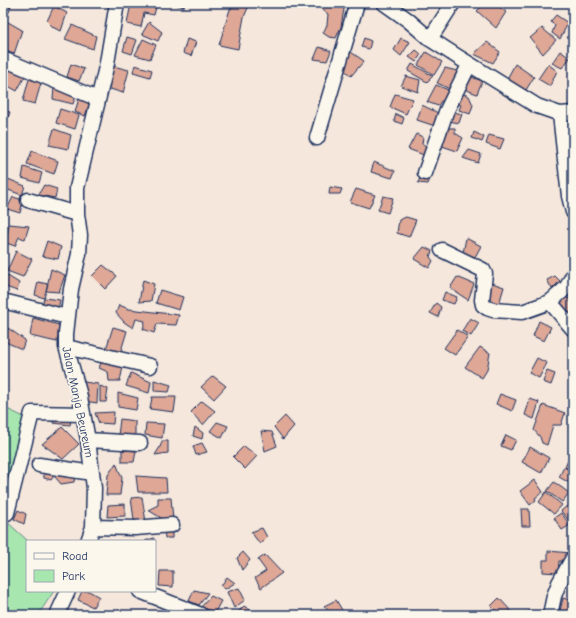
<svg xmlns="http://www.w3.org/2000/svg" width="576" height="618" font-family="'Comic Neue',sans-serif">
	<rect width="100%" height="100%" fill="#f5e7db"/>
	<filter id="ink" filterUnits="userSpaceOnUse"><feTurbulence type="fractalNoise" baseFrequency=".025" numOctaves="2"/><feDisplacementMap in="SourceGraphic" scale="8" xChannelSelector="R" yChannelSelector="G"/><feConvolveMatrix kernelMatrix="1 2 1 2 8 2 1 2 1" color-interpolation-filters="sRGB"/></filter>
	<g filter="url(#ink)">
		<path fill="#a7e6ae" stroke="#618a86" d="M3,407L24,417L5,520L28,541H27V591H54L38,615H3Z"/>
		<path fill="#dea796" stroke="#1b2f5e" d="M131,3H157L154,15L144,13L141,27L127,24Z
			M171,3H185L184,7Z
			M236,3H250L244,17L238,49L219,45L230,9L235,6Z
			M323,3H345L341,27L336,38L329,37L323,33L327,25L328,14L320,8Z
			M485,3H495L506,12L496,28L477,11Z
			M5,4L11,7L5,21L3,20V7Z
			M54,6L67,13L61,31L54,28L47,21Z
			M556,15L568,23L560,39L552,33L555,25L550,22Z
			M8,22L22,30L14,54L3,50V23Z
			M149,22L162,32L158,41L142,34Z
			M72,25L96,36L93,49L65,39Z
			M542,28L556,40L543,54L530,38Z
			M127,37L137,40L132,54L123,51Z
			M364,38L371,41L369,49L361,47Z
			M401,38L410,42L401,56L394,50Z
			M143,39L156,45L150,59L135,55Z
			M187,39L196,42L191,56L183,53Z
			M487,42L500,52L493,63L474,54Z
			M319,47L331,51L327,61L314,59Z
			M348,50L364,61L351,76L339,65Z
			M416,50L421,54L416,62L409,57Z
			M560,51L570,58L562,68L552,63Z
			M426,52L442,62L434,75L418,65Z
			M71,64L84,69L79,81L67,77Z
			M412,64L433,76L427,82L408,71Z
			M515,64L534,77L526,90L513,85L508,77Z
			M548,64L557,71L550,86L538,79Z
			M135,65L152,70L150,77L133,72Z
			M113,66L129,70L123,93L107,88Z
			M7,68L25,76L17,91L3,83V75Z
			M445,68L461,72L450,89L437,83Z
			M406,76L420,80L418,92L401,86Z
			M469,76L482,81L477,94L464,89Z
			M29,79L41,83L35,104L23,101Z
			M436,85L451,91L447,101H441L438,106L427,102Z
			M54,88L76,95L73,104L53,99Z
			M461,93L469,96L473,105L470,114L459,110L461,105L454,102Z
			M395,94L413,99L406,114L390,107Z
			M79,98L90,102L85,116L75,112Z
			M422,105L440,114L435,126L417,120Z
			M60,109L79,115L75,129L56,123Z
			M3,110L10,112L3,131Z
			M454,112L462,114L459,123L449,121Z
			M396,114L404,118L402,124L394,121Z
			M448,128H455V133L463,138L457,151L439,145Z
			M54,129L71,135L68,149L49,145Z
			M474,132L484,137L482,142L472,138Z
			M416,134L423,137L422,144L427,146L424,155L408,149Z
			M489,135L504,139L500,149L486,144Z
			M469,150L481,154L478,163L463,158Z
			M32,151L58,161L54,174L27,164Z
			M374,162L395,171L392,178L371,172Z
			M24,167L42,173L39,183L22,178Z
			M421,175L430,179L428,184L418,183Z
			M8,179L25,186L22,195L3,188Z
			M44,185L57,189L55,198L38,195Z
			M330,187L342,189L340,194H329Z
			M356,189L375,195L369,208L350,202Z
			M383,196L393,198L388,213L378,210Z
			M13,197L23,200L20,213L7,209Z
			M406,217L416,220L409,237L397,233L399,220Z
			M9,224L29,226L25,239L19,237L15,246L6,243Z
			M466,238L481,246L475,257L463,253Z
			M47,241L61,247L58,259L42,256Z
			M424,247L432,251L430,257L433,261L429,268L414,259Z
			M16,251L32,259L23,277L7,271Z
			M103,265L117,276L105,289L92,276Z
			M51,269L65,275L59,292L46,291Z
			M3,273L19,283L17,291L3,286Z
			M555,276L560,281L552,289L547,280Z
			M457,277L474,284L468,300L450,288Z
			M143,280L154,284L151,301L139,302Z
			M38,282L48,284L44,298L35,295Z
			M492,283L504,287L499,304L486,302Z
			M160,290L183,297L179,310L156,303Z
			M445,292L457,297L454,304L442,300Z
			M564,294L573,303V314L569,318L554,304Z
			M44,298L60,300L58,309L42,306Z
			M436,303L441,307L438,317L430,313Z
			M119,305L129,309L179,315L176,325L157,324L154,333L143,329L145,321L136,319L133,328L124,322L116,313Z
			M33,318L59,325L57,342L30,336Z
			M470,318L479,323L471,336L462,331Z
			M539,321L551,327L544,341L533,336Z
			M113,327L127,331L120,354L106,349Z
			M8,328L25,340L22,349L3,341Z
			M457,330L468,337L455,355L444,348Z
			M480,347L490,353L487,370L482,378L465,367Z
			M537,358L547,363L539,378L529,373Z
			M102,360L123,367L120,381H109L108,372L99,368Z
			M547,371L555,374L551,385L543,382Z
			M131,373L151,382L149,393L126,386Z
			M213,376L226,386L214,399L201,387Z
			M154,380L171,385L169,392L154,391Z
			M84,382L98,384L97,403L84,401Z
			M100,386L108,389L106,402H100Z
			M118,393L138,398L136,410L118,407Z
			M500,394L516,400L512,411L496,404Z
			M152,397H176L174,412L150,409Z
			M530,399L539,402L534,419L525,415Z
			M3,401L7,402L3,416Z
			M202,401L215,411L203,425L191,412Z
			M543,405L565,413L561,425H553L547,445L542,443L540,437L534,430Z
			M114,412L113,424L99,423L95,413Z
			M54,416L71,420L70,425L53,423Z
			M285,416L294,426L283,439L274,427Z
			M120,419L135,421V437L118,436Z
			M217,422L228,426L222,438L210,431Z
			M146,423L164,424L162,438L145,435Z
			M62,427L79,444L63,459L42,444Z
			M195,427L203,433L202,439L193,436Z
			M261,431L272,432L277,446L265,451Z
			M506,435L516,440L511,450L501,446Z
			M162,441H168V453L155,455L160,447Z
			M202,443L207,452L196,455L193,446Z
			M244,446L257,456L245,469L233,457Z
			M530,447L549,458L541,473L522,462Z
			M122,450L136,451L134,462H122Z
			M573,450V471L565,467Z
			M116,463L122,478L120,495H106L108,475Z
			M43,467L58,471L51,480L44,478Z
			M564,467L573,472V485L559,477Z
			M58,471L75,476L74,482L61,484L55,477Z
			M136,476L166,478L167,492H138Z
			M535,480L543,492L535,498L536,500L530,505L520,491Z
			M554,482L569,493L562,502L547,491Z
			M546,492L562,505L554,514L539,502Z
			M142,497L146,522L134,520L131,498Z
			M158,498H171L173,519H163L148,510L158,505Z
			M573,501V510L569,507Z
			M125,504V516L107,517L108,505Z
			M567,506L573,513V523L572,524L561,511Z
			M521,509H529L530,526H522Z
			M18,510L26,514L24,524L14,519Z
			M561,513L570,525L562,530L554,518Z
			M262,528L267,537L260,544L251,532Z
			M164,530L172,532V538H165Z
			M154,538V541H145Z
			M548,551L571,553L570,562L559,561L558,573L543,572V560H548Z
			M243,552L250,560L242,570L237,558Z
			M265,555L282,573L261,588L255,578L266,571L258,560Z
			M160,571H173V587L159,586Z
			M227,577L235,583L225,589L221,586Z
			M239,588L245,600L234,608L227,592Z
			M194,590L208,593L199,605L189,601Z
			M82,591H89L99,597L93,607L78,600Z
			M211,596L221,601L215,612L201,607Z
			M499,598L512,612L509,615H506L503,612L500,615L491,606Z
			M563,598L573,601V615H559Z
			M336,600L345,615H332L324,606Z
			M244,606L253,612L251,615H235Z
			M263,611L274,612V615H261Z
			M528,611L538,615H527Z"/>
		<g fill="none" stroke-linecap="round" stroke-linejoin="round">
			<defs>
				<path id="minor" d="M384,3L408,20L430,39L458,57L537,106L560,114L573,113
					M430,39L453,3
					M3,59L98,99
					M560,114L569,196L573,212
					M317,138L357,3
					M425,173L446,112L469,65
					M28,200L77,214
					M442,250L483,270L485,274L482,300L483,305L487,308L493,310L522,312L550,302L567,287L573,275
					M3,301L67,317
					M550,302L573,329
					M66,347L150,366
					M88,440L140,443
					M39,465L92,473
					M7,513L32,413L83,414
					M93,527L135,528L172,525
					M88,541L93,527L94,488L88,440L79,392L66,347V334L71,289L79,254L80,235L77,214V188L107,63L117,3
					M140,591L201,615
					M57,615L68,591
					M550,615L554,596L559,583L573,558"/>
			</defs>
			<use href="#minor" stroke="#1b2f5e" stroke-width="17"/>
			<use href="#minor" stroke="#fbf7ec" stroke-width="14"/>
		</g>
	</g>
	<g text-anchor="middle" stroke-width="3.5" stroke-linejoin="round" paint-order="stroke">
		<g font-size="12" fill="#1b2f5e" stroke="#fbf7ec">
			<text transform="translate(78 402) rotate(78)" y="4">Jalan Manja Beureum</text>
		</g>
	</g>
	<rect width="576" height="618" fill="none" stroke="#fbf7ec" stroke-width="16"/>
	<rect x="8" y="8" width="560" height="602" fill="none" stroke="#1b2f5e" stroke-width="1.5" filter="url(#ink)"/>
	<rect x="26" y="540" width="130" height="52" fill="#fbf7ec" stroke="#a1a7b3"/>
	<rect x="34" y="553" width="20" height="6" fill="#fbf7ec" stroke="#a1a7b3"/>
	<text x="62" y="560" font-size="12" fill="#1b2f5e">Road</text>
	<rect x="34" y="570" width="20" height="12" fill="#a7e6ae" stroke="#a1a7b3"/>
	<text x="62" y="580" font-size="12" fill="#1b2f5e">Park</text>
</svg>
